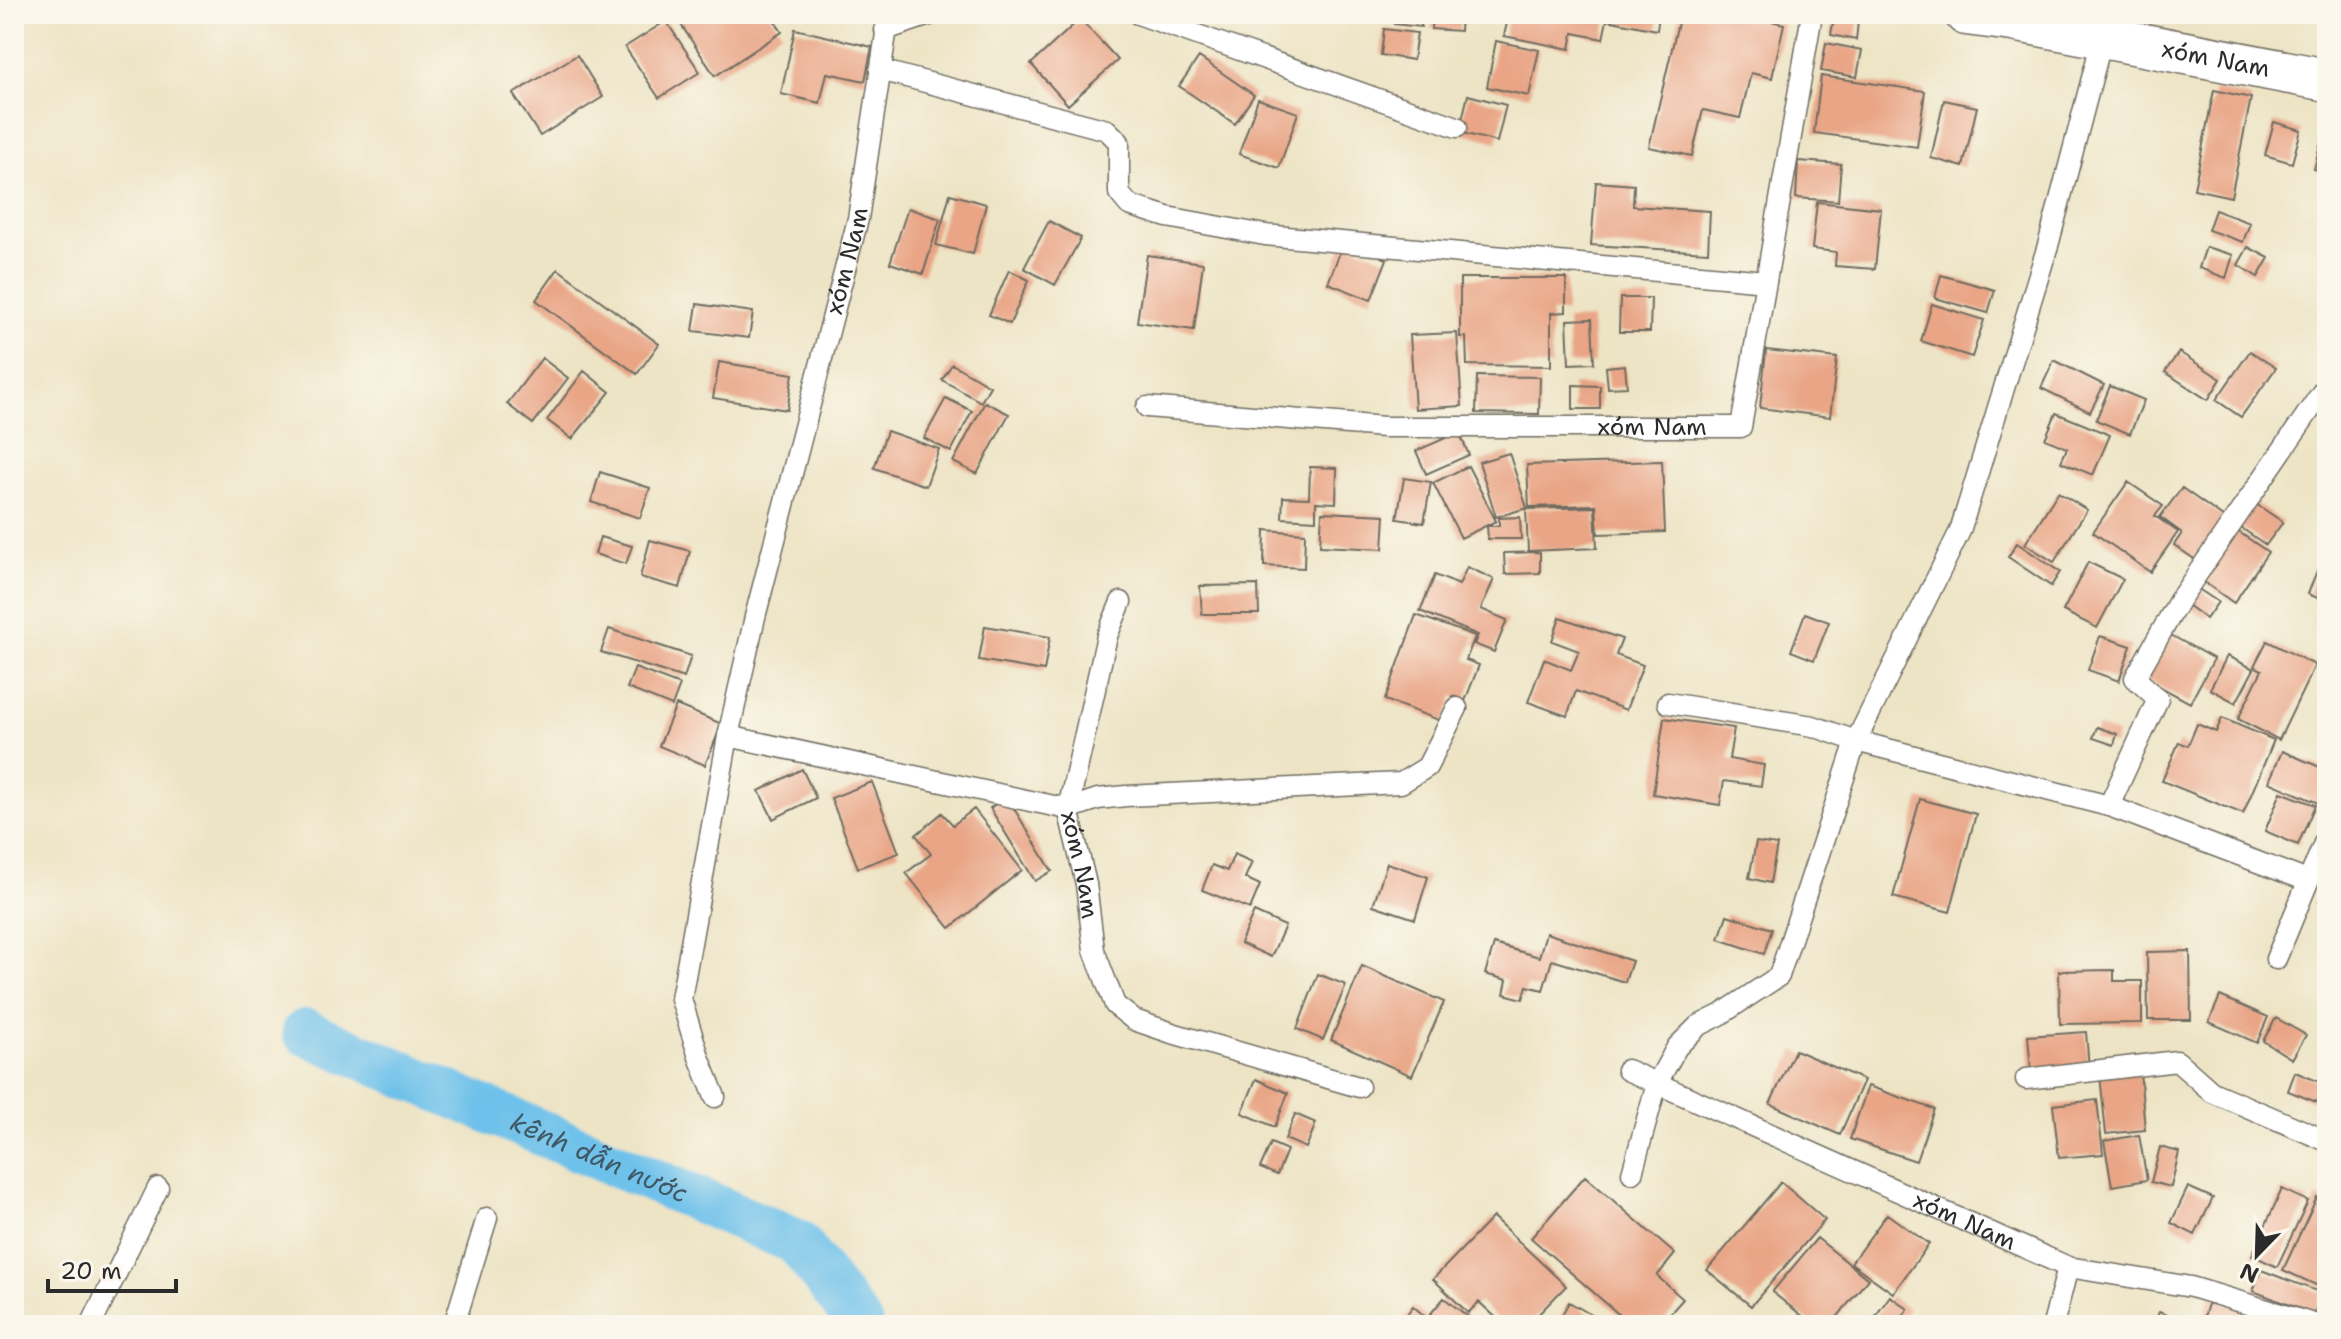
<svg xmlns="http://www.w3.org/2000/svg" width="2341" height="1339" font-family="'Shantell Sans',sans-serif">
	<rect width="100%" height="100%" fill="#fbf7ec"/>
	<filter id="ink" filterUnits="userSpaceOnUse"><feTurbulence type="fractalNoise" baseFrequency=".0125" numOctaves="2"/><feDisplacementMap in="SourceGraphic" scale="16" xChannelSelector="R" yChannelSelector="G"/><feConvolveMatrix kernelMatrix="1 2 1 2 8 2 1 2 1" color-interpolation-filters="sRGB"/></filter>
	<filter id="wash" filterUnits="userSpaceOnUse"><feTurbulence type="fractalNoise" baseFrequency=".006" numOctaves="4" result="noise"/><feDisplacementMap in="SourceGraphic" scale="32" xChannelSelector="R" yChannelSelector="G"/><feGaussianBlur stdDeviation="1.8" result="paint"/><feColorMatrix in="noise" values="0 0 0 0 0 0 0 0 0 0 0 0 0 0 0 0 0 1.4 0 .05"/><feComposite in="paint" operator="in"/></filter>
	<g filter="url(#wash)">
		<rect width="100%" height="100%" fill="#ede4c5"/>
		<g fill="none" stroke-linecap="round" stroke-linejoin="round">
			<path stroke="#6ec1ea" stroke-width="46" id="s1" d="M305,1032L797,1242L860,1325"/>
		</g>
		<g id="blocks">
			<path fill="#e9a586" d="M674,14H770L782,32L715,76Z
				M1395,14H1422L1421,27L1394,24Z
				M1432,14H1461L1460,31L1431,29Z
				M1509,14H1659L1657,30L1607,20L1603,39L1573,33L1570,49L1504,36Z
				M1680,14H1742L1784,24L1772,78L1751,73L1740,118L1703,110L1692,156L1649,147Z
				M1834,17L1858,21L1856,40L1831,35Z
				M1080,19L1118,60L1068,105L1031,64Z
				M666,21L700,72L659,98L625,47Z
				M795,29L872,47L865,81L827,73L820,103L781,94Z
				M1384,29L1417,33L1413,60L1381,55Z
				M1496,41L1539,50L1529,96L1487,87Z
				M1826,43L1862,50L1857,77L1821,71Z
				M577,55L603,97L540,136L513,94Z
				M1199,57L1254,95L1235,124L1179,86Z
				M1821,76L1925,91L1917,147L1814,133Z
				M2214,90L2251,98L2231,197L2194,189Z
				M1468,95L1506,105L1497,142L1459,132Z
				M1258,99L1298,113L1279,168L1239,154Z
				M1944,100L1977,107L1963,167L1931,158Z
				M2274,122L2301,130L2292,163L2265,155Z
				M2322,138L2327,139V173L2314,169Z
				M1798,161L1841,164L1838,201L1796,198Z
				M1596,182L1634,185L1633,206L1710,211L1708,252L1591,245Z
				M950,194L986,204L973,254L936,245Z
				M1817,202L1881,209L1875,269L1835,266L1836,252L1812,249Z
				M908,208L940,219L923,274L890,263Z
				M2215,210L2250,223L2243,242L2208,230Z
				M1049,221L1081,238L1055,285L1024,268Z
				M1344,242L1387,259L1371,300L1328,283Z
				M2206,247L2233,255L2226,278L2199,268Z
				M2248,247L2269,258L2258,277L2238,265Z
				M1147,255L1203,263L1194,330L1137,322Z
				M558,269L659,344L637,374L536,300Z
				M1009,270L1029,280L1010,324L989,315Z
				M1941,275L1995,290L1988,313L1935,298Z
				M1460,278H1566V312L1551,313V366L1467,365L1466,337H1460Z
				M1620,298H1651L1650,332H1619Z
				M697,304L753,312L749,338L693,331Z
				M1932,304L1984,320L1972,357L1921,341Z
				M1592,319L1594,363L1569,364L1567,320Z
				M1457,333L1462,406L1415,409L1410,335Z
				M1766,350L1837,358L1830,417L1760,408Z
				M2250,351L2276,368L2241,417L2216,400Z
				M2179,352L2221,379L2208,400L2165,372Z
				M542,358L568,378L533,424L507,404Z
				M2054,360L2104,385L2090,412L2041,388Z
				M719,362L793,374L787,410L713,398Z
				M952,364L990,386L981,402L942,380Z
				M1625,365L1627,387L1608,388L1606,367Z
				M584,371L610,392L572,439L547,420Z
				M1477,376L1540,377L1539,414L1476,413Z
				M1573,385L1600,386V409H1573Z
				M2110,386L2144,400L2130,434L2096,420Z
				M946,398L972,411L951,452L924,438Z
				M985,402L1009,414L977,474L953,462Z
				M2056,413L2110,435L2093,475L2061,462L2067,448L2045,439Z
				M887,431L939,449L926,486L874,468Z
				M1459,432L1469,455L1426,474L1416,451Z
				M1509,453L1527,508L1496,517L1479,462Z
				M1662,461L1665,532L1598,534L1596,505L1529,507L1527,465Z
				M1468,466L1496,521L1461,538L1433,483Z
				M1310,467L1337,468L1336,503L1316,502V520L1282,518L1283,497L1309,498Z
				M600,472L650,488L640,518L591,502Z
				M1404,478L1431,482L1424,523L1397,519Z
				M2128,482L2163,506L2155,516L2178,532L2150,572L2093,532Z
				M2182,488L2230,522L2200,563L2174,545L2182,533L2160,517Z
				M2058,492L2087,510L2054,562L2025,544Z
				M2253,502L2283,522L2266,545L2237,525Z
				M1595,507L1597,548L1528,551L1526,509Z
				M1322,512L1385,515L1383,549L1320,546Z
				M1520,517L1521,539H1488L1487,526H1499V518Z
				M2233,528L2268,552L2234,603L2198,578Z
				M1265,530L1305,533L1304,568L1264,566Z
				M600,537L632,546L626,564L595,554Z
				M650,540L690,551L680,588L640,577Z
				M2017,543L2060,572L2051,586L2008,557Z
				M1540,552V573L1505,574L1504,553Z
				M2088,562L2123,579L2097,628L2063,611Z
				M1467,567L1494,579L1481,609L1507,620L1494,652L1474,644L1478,635L1420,611L1435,575L1459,585Z
				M2318,568L2327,572V602L2308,594Z
				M1258,585L1259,614H1202L1200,586Z
				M2194,586L2218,602L2206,619L2183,602Z
				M1805,613L1829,622L1814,660L1791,651Z
				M1416,615L1475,636L1466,660L1479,665L1465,701L1453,696L1444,722L1385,700Z
				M1560,617L1622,639L1616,655L1643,665L1626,710L1576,691L1567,716L1528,702L1544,659L1571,670L1579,651L1552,641Z
				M985,626L1050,637L1044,671L979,660Z
				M609,629L691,656L684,678L601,652Z
				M2169,634L2214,659L2190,703L2144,678Z
				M2100,636L2131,646L2119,681L2088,670Z
				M2267,641L2315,665L2279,740L2238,719L2262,670L2254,666Z
				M2227,656L2254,669L2236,703L2210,689Z
				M635,668L680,685L672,706L627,688Z
				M676,705L722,724L705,765L659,746Z
				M1664,718L1734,728L1729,759L1764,765L1761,786L1724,781L1720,805L1653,794Z
				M2222,718L2274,740L2243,814L2162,781L2179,742L2188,746L2197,724L2216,732Z
				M2097,727L2117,734L2114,745L2093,738Z
				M2282,751L2327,770V783L2318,803L2269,782Z
				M802,769L816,798L773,819L759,791Z
				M872,782L899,853L858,868L831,798Z
				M2281,792L2315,805L2298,845L2265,831Z
				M1007,797L1052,871L1035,881L990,808Z
				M1920,799L1976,814L1950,912L1893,897Z
				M974,809L1022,870L950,928L906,873L931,854L916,835L942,813L953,825Z
				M1756,842L1777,845L1770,883L1749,878Z
				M1234,854L1252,862L1245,878L1260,885L1250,909L1202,890L1212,865L1227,871Z
				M1387,863L1428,877L1415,919L1373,905Z
				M2327,880V904L2319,901Z
				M1254,912L1285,926L1271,957L1240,943Z
				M1727,915L1772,929L1764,954L1719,939Z
				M1546,933L1632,961L1625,982L1552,960L1543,990L1527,986L1523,999L1504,994L1507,980L1485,974L1494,944L1539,957Z
				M2190,951L2191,1020H2148L2147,952Z
				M1362,966L1444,1002L1412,1076L1331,1040Z
				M2114,970V981H2142V1023L2060,1024L2059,971Z
				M1318,974L1346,985L1323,1040L1297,1029Z
				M2220,996L2268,1017L2257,1043L2209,1022Z
				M2276,1018L2306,1035L2292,1059L2263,1041Z
				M2086,1032L2089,1068L2031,1071L2028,1036Z
				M1795,1050L1864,1080L1840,1135L1770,1104Z
				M2140,1071L2145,1130L2106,1134L2100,1075Z
				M2295,1072L2327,1085L2324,1105L2288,1091Z
				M1256,1079L1288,1093L1275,1127L1242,1113Z
				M1868,1086L1934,1109L1916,1161L1850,1139Z
				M2097,1100L2103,1154L2059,1158L2053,1105Z
				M1295,1114L1316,1123L1306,1148L1285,1139Z
				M2139,1135L2147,1180L2112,1186L2104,1141Z
				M1271,1143L1287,1150L1277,1175L1260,1168Z
				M2160,1147L2179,1152L2171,1187L2151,1182Z
				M1585,1176L1675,1254L1657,1276L1683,1299L1660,1325H1631L1531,1238Z
				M1781,1182L1825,1220L1751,1306L1707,1270Z
				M2188,1187L2213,1198L2195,1235L2171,1223Z
				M2282,1189L2308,1201L2277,1267L2252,1255Z
				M2317,1197L2327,1202V1290L2283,1270Z
				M1887,1214L1929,1244L1893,1293L1851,1263Z
				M1493,1217L1566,1286L1528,1325H1504L1479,1302L1468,1313L1433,1279Z
				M1817,1238L1868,1279L1831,1325H1814L1772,1292Z
				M2261,1270L2322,1293L2314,1314L2253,1291Z
				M1890,1296L1908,1309L1897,1325H1869Z
				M2210,1297L2255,1312L2251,1325L2202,1324Z
				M1444,1298L1471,1319L1466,1325H1399L1413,1306L1427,1318Z
				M1569,1302L1602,1321L1600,1325H1556Z
				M2159,1312L2190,1325H2154Z"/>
		</g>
	</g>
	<g filter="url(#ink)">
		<use href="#blocks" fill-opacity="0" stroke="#6f6c61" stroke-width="2"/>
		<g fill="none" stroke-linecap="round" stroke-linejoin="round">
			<defs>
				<g id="service">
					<path d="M1138,14L1457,127"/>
					<path d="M885,30L932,14"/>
					<path d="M880,70L1107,130L1119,142V193L1129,205L1167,217L1265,235L1766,281"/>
					<path id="s2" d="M1147,407L1384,427H1741L1812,14"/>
					<path d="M1668,703L1813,726L1856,741L2109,806L2308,881"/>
					<path id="s3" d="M728,736L755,617L858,219L889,14"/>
					<path d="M2109,806L2158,699L2135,678L2180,599L2327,385"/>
					<path d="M1068,809L1098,799L1126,796L1401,783L1427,767L1457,708"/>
					<path d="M1068,809L1107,636L1121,602"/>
					<path d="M2276,959L2327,836"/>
					<path id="s4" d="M1627,1070L2068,1267L2191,1287L2317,1325"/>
					<path d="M2026,1079L2177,1061L2212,1092L2327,1141"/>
					<path id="s5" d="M715,1097L699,1057L681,999L728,736L1068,809L1086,884L1094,950L1115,1005L1134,1020L1172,1033L1359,1087"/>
					<path d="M1632,1173L1657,1083L1677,1047L1698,1026L1720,1015L1779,976L1856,741L1960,531L2049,242L2103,36"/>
					<path d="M91,1325L158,1188"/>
					<path d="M454,1325L487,1218"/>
					<path d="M2053,1325L2068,1267"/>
				</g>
				<g id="minor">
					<path id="s6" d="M1966,14L2013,20L2327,80"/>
				</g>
			</defs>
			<use href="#service" stroke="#6f6c61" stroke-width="23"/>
			<use href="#minor" stroke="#6f6c61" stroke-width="45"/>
			<use href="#service" stroke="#fff" stroke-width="20"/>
			<use href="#minor" stroke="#fff" stroke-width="42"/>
		</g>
	</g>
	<g text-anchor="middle" stroke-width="6" stroke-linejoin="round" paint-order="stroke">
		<g font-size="24" fill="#2b2b2b" stroke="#fbf7ec">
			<text dy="8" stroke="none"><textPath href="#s6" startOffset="254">xóm Nam</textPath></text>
			<text dy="8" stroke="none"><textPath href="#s3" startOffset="490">xóm Nam</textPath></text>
			<text dy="8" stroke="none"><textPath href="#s2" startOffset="506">xóm Nam</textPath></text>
			<text dy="8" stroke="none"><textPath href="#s5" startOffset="776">xóm Nam</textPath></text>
			<text dy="8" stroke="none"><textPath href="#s4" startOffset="370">xóm Nam</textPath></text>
		</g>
		<g font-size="26" font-style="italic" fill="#3f5864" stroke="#fbf7ec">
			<text dy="9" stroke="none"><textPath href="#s1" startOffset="320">kênh dẫn nước</textPath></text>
		</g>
	</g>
	<rect width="2341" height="1339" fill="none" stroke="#fbf7ec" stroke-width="48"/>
	<g transform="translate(2257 1255) rotate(203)" stroke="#fbf7ec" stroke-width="6" paint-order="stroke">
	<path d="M0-6L14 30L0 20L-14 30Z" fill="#2b2b2b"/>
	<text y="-12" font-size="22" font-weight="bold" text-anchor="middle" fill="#2b2b2b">N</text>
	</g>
	<path d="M48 1279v12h128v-12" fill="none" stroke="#2b2b2b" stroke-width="4"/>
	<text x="60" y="1279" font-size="24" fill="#2b2b2b" stroke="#fbf7ec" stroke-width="6" paint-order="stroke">20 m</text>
</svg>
